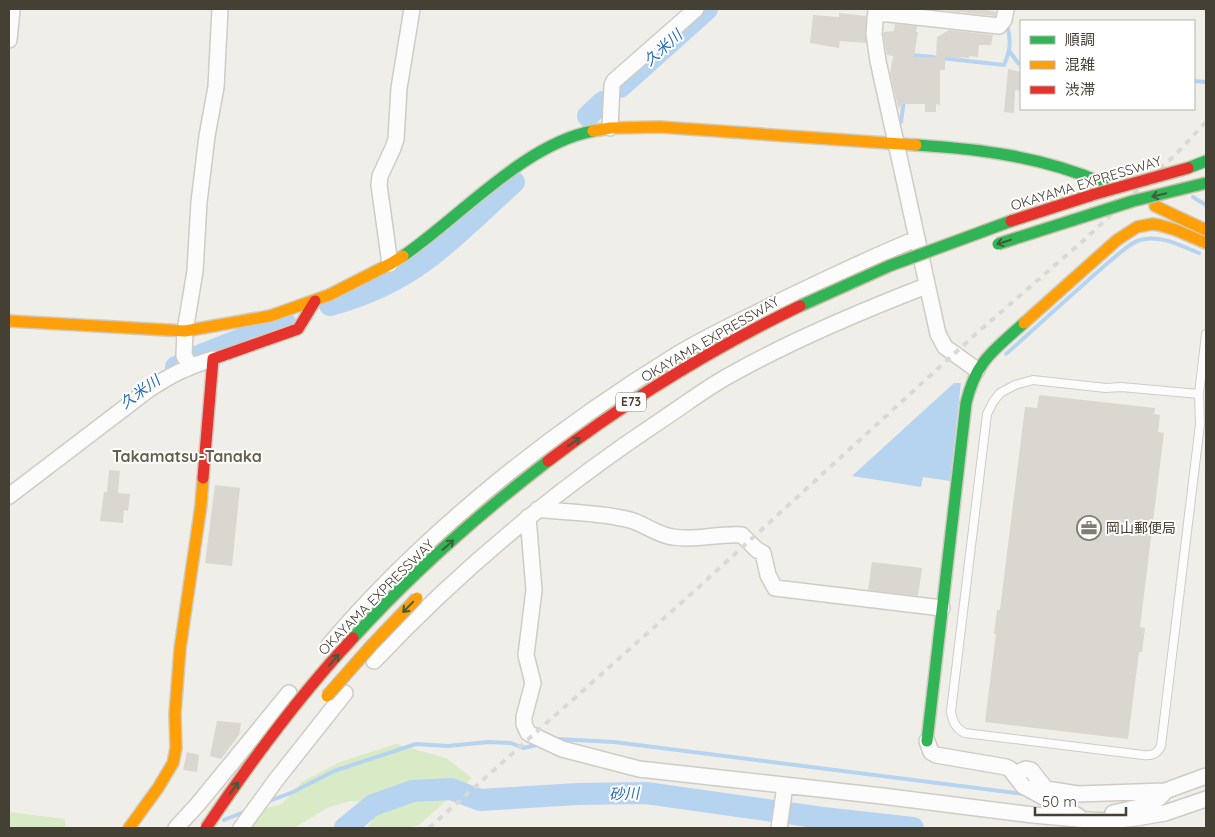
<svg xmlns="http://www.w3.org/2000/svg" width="1215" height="837" font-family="Quicksand,'Noto Sans JP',sans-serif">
	<rect width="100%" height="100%" fill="#f0eee8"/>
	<path fill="#d9ebc6" d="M396,744L446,758L472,778L419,825L408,828H367L380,809L366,802L350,801L327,808L294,828H247L260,810L282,804L302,782L340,762Z
		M9,812L65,819V828H9Z"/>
	<path fill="#b6d3f0" d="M954,383H961L950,481L923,477L921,487L852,476Z"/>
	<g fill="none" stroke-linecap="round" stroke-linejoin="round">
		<path stroke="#b6d3f0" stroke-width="4" d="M1010,52L1018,63L1021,64
			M911,55L934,57
			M941,58L1004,65C1010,51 1011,43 1008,29
			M1194,81L1206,82
			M901,122L904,99
			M1193,197L1206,205
			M1006,354C1040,324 1074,292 1109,262C1118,255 1129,243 1140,240C1160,234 1181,246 1199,253
			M557,739L614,742L1024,794
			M267,802L293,792L334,771L416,744L448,746L488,742L511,743L523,748L541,744
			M224,820L244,812"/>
		<path stroke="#b6d3f0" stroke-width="22" d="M620,87L707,9
			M588,116L603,102
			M330,305C364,296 399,280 427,259C458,236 486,207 514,182
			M176,367L201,355L285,322
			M345,828L373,805L413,791L451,789L480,800L577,794L646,793L823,818L913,828"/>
	</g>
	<path fill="#d9d7d0" d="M933,9H981L996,12L995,16Z
		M839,13L866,16V43L840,41L839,48L810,43L813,15L839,17Z
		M895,24L917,26L916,32H918L914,57H936L937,37L949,30L993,35L991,45H979L978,57L969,56V58L961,57V59L945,57V70H940V105L936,104V112H925V104H901L900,108L898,107L890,73L893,56L887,55L883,34L884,32L894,31Z
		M1008,69L1021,72V91L1015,90L1014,113L1004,112Z
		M1039,395L1155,408L1154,414L1160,415L1158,432L1164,433L1140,627L1145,628L1142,652H1139L1128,739L985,722L996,634H994L997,610H1000L1025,407L1037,408Z
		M109,470L120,471L118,493L130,494L128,511L124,510L123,523L100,521L104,492H107Z
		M215,485L240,488L232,566L205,563Z
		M872,562L922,568L918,596L868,590Z
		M217,721L241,723L239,735L221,759L210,756Z
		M187,752L199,755L197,772L183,770Z"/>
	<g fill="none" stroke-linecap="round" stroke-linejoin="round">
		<defs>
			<path id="lane" d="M1199,394L1121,387L1106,388L1033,380L1015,385L1000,393L993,402L987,414L951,711C952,721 956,729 965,733L1143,755C1153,756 1157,754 1161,746L1200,424L1199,394L1206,334"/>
			<path id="street" d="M876,9L874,34L878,61L938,334L945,347L977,370
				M875,17L881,14H889L999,26L1004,20L1006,9
				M9,40L12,9
				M610,128L612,85L614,81L696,9
				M390,264L379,185L380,176L393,148L396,139L399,88L412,9
				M190,365L184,356L185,331L195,271L199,202L207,136L216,87L220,9
				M9,496L148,390C171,375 186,367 213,359
				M538,509C569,513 600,512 630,520C645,524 657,535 673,537C696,541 719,533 742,535L757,550L763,553L768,575L775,588L942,608
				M528,517L534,590L526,655L533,683L524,717V724L528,733L562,749L639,769L882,796L1033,815L1089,820L1108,821L1136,818L1165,813L1206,799
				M329,645C426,531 551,432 678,354C708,336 741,321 772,305C820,282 867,259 916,239
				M374,661C460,570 556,490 660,421C683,406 706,388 730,375C792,340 859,312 926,286
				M927,741L931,752L936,755L1006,767L1010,769L1023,786L1078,816
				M1014,774L1026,769L1031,770L1046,789L1078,794L1165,791L1206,776
				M1113,813C1129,809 1156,807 1165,791
				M176,828L198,804L289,693
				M241,828L276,780L345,693
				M779,828L785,785"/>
			<path id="fast" d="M916,145C981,149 1043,157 1103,183
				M1188,168L1206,161
				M403,256C460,217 524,144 593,131
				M927,741L966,403C976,361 993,351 1024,323"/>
			<path id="slow" d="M593,131L610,128L660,127L916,145
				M1155,206L1206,230
				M9,321L185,331L270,316L329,295L390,264L403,256
				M1024,323L1117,240L1137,227L1152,224L1159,225L1176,230L1206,243
				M129,828L158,788L173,763L176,748L175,714L180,649L201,505L203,478"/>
			<path id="jam" d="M203,478L213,359L298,329L315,301"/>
		</defs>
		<use href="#lane" stroke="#ceccc5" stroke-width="10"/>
		<use href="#street" stroke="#ceccc5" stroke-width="18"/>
		<use href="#fast" stroke="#cfccbf" stroke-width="14"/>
		<use href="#slow" stroke="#cfccbf" stroke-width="14"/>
		<use href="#jam" stroke="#cfccbf" stroke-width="14"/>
		<use href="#lane" stroke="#fdfcfc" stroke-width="8"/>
		<use href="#street" stroke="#fdfcfc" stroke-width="15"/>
		<use href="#fast" stroke="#30b455" stroke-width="11"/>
		<use href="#slow" stroke="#ff9f0a" stroke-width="11"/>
		<use href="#jam" stroke="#e5322d" stroke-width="11"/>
		<path stroke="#d9d9d8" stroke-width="4" stroke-dasharray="6 6" stroke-linecap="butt" d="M429,828L690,595L978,332L1084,240L1177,153L1206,122"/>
		<defs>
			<path id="fast-bridge" d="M998,244L1133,201L1206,183
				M800,306L889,266L1011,221
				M353,638C412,573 479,514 548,461"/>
			<path id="slow-bridge" d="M327,696L371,646L417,598"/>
			<path id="jam-bridge" d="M1011,221L1095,194L1188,168
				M548,461C627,401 711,349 800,306
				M206,828C251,761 298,697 353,638"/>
		</defs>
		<use href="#fast-bridge" stroke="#c8bea2" stroke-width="14" stroke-linecap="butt"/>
		<use href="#slow-bridge" stroke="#c8bea2" stroke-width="14" stroke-linecap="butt"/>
		<use href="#jam-bridge" stroke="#c8bea2" stroke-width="14" stroke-linecap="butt"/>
		<use href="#fast-bridge" stroke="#30b455" stroke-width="11"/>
		<use href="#slow-bridge" stroke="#ff9f0a" stroke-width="11"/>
		<use href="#jam-bridge" stroke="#e5322d" stroke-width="11"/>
	</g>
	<defs><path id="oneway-shaft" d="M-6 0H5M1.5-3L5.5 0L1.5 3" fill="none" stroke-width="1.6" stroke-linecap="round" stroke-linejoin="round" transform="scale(1.25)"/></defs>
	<g stroke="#405d3c">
		<use href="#oneway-shaft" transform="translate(1159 195) rotate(166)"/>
		<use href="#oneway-shaft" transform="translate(1004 242) rotate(162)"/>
		<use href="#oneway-shaft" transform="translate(574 442) rotate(-35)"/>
		<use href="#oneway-shaft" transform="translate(448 545) rotate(-41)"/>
		<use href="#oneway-shaft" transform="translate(408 607) rotate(134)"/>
		<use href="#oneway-shaft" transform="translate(334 660) rotate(-49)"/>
		<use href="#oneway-shaft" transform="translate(234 788) rotate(-54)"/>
	</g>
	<defs>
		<symbol id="office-ring" viewBox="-11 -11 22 22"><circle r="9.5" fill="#fff" stroke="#817d73" stroke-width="1.5"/><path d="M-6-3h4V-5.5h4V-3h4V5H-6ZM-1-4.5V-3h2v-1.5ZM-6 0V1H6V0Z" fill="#817d73"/></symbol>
	</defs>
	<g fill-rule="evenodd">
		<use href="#office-ring" x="1075" y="514" width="28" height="28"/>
	</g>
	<g text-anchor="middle" stroke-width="4" stroke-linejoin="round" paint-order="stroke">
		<rect fill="#fff" stroke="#7d7971" stroke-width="1" x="616" y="392.5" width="30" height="19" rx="4"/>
		<g font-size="12" font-weight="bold" fill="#454034">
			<text x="631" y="406">E73</text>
		</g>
		<g font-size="14" fill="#454034" stroke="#fff">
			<text transform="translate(1086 183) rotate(-17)" y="5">OKAYAMA EXPRESSWAY</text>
			<text transform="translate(710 339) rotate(-30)" y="5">OKAYAMA EXPRESSWAY</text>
			<text transform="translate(376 597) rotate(-45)" y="5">OKAYAMA EXPRESSWAY</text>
		</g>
		<g font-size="14" fill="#454034" stroke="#fff" text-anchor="start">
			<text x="1106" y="533">岡山郵便局</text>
		</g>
		<g font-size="15" font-style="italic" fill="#296db5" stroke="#fff">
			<text transform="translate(663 48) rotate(-42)" y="5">久米川</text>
			<text transform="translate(140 392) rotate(-36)" y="5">久米川</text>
			<text transform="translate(624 794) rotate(-2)" y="5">砂川</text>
		</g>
		<g font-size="16" font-weight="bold" fill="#685f4b" stroke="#fff">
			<text x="187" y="462">Takamatsu-Tanaka</text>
		</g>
	</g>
	<rect width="1215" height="837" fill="none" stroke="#454034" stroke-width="20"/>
	<rect x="1020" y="20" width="175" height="90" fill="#ffffff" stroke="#b5b3ae"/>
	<rect x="1030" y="36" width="25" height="8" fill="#30b455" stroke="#b5b3ae"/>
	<text x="1065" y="45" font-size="15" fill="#454034">順調</text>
	<rect x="1030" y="61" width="25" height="8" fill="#ff9f0a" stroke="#b5b3ae"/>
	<text x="1065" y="70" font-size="15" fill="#454034">混雑</text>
	<rect x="1030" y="86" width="25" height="8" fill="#e5322d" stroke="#b5b3ae"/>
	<text x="1065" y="95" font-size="15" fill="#454034">渋滞</text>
	<path d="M1035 807v8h91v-8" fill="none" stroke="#454034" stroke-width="2.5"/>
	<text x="1042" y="807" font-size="15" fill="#454034" stroke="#ffffff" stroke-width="4" paint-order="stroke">50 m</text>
</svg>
